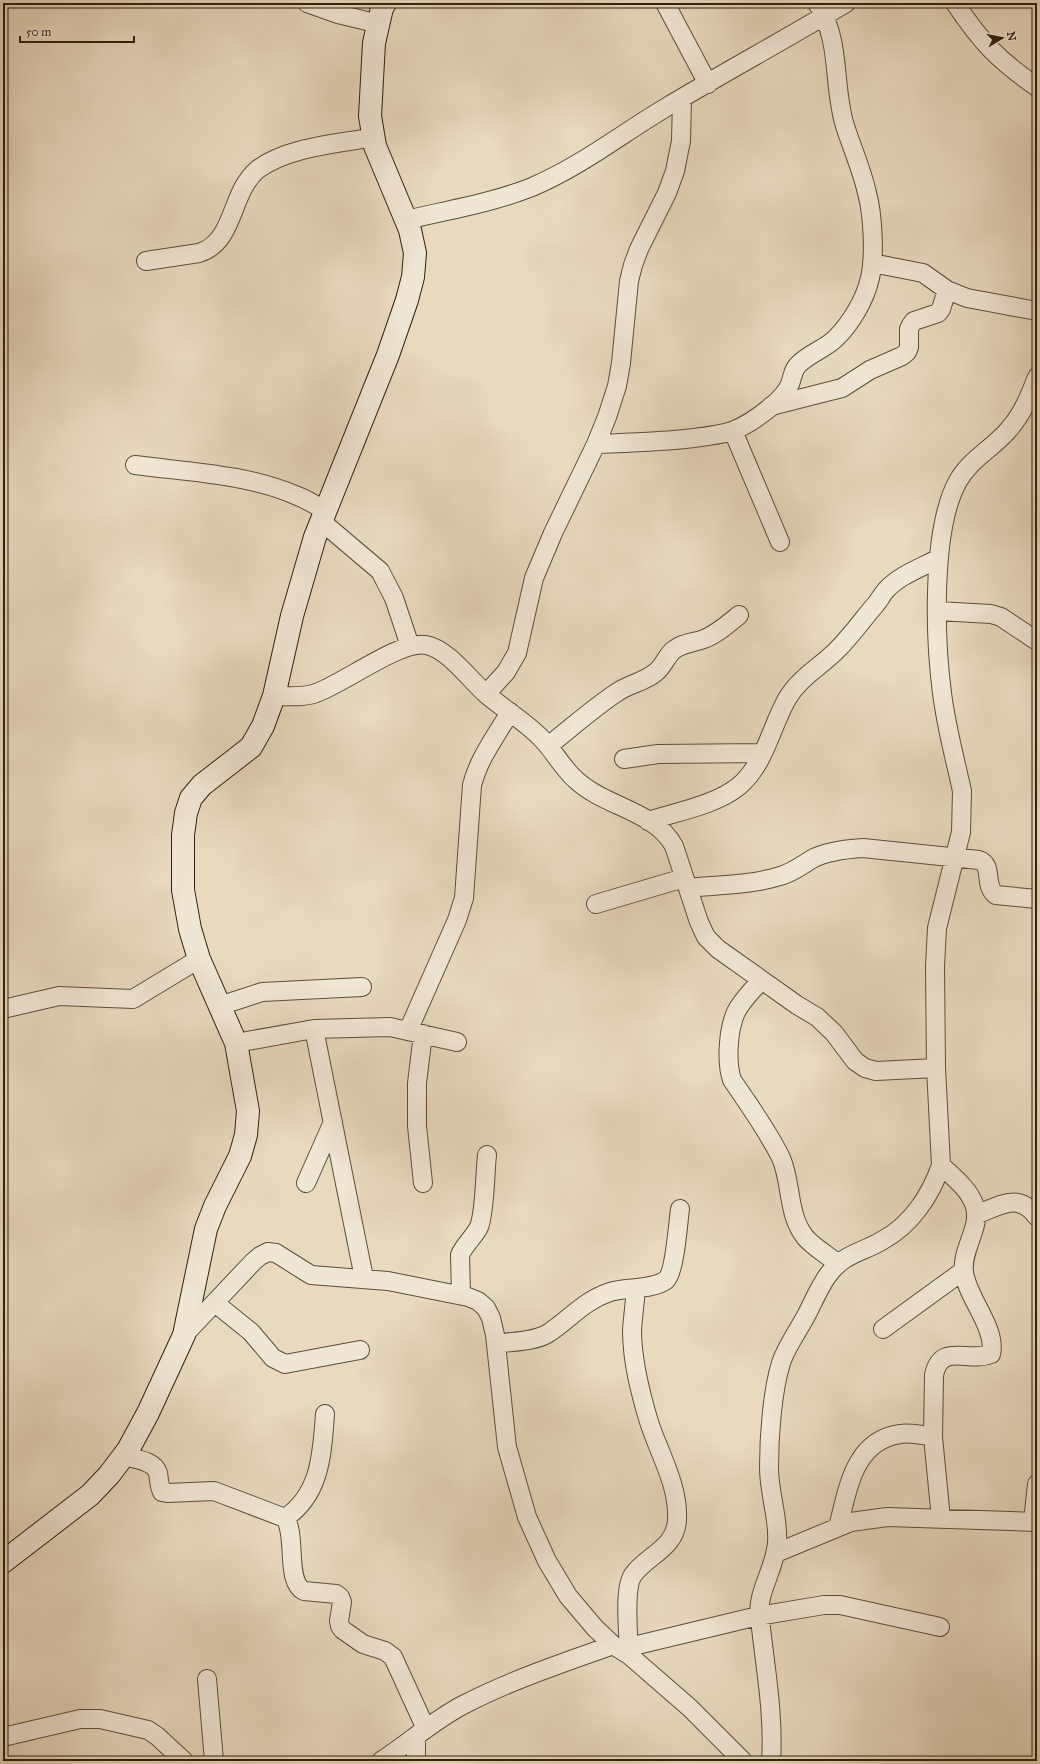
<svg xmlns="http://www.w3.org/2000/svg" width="1040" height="1764" font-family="'IM FELL Great Primer',serif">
	<rect width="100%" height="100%" fill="#e8d9bf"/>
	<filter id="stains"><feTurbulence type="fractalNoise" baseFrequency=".005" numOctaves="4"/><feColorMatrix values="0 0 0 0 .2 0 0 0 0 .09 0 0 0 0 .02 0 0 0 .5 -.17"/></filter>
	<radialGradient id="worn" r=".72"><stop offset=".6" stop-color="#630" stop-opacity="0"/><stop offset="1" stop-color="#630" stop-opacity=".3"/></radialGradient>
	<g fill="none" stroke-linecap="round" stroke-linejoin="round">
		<defs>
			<path id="street" d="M307,3L338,14L379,24
				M665,3L708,84
				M955,3C981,42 998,60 1037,87
				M406,220C448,210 492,203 532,187C581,166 620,135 665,108C725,72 786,39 846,3
				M146,261L199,253C235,242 230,193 257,170C286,147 338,144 374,137
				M872,263L923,273L947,290L967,298L1037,311
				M771,406L842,388L870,370L902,356L907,352L909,347V329L911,325L914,321L938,313L941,309L947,290
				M733,431L780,542
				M596,444C625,443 655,442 685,439C700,437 717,436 732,431C746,426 761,415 772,406C779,400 787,392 790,384C793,376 793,369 799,364C810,353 825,349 836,338C851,323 865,300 870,278C875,256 873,215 867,193C862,170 852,148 845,126C832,84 842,42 817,3
				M135,465C188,472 246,474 295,495C306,499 316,505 325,511
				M321,521L380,571L394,598L410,646
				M938,611L991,614L1001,617L1037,641
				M486,694L506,672L517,653L534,578L553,533L596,444L607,417L617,386L621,363L629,281L633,265L639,249L667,193L675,171L681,141L682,99
				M274,696C287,696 303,698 316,693C343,684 400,640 426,645C448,649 469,679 486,694C505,710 526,722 543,740C554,752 563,768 575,779C604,807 654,810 674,846L699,922L706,937L718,949L797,1005L817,1017L834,1033L855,1061L865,1068L876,1071L936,1068
				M548,746C571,728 592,709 616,693C628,684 645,682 656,672C664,666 667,654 675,649C685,642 694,643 704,639C717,634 728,624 739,615
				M624,759L658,754L762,753
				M648,821C676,812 716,805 739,786C765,764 771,727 787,699C799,678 820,667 837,650C851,636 863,619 876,604C880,599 883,593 887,589C900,575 923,567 939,558
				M688,888C717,885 752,885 780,876C792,873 802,865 812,859C827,851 847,849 863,848L979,860C994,865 983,886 996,895L1037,899
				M596,904L684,878
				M761,980C753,990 742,1000 736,1012C728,1030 726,1062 732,1080C749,1105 768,1131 781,1158C792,1183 787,1214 805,1237C813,1247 828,1255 838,1264
				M219,1006L262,992L362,987
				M3,1009L59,996L133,999L199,959
				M314,1029L364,1278
				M408,1031L457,920L464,898L472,785C479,758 496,736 510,712
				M236,1043L314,1029L390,1027L457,1042
				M941,1165C953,1177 968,1188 974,1204C983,1226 961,1248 964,1272C967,1298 997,1328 991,1354C968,1363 941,1342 934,1375L933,1437L941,1519
				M306,1183L333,1122
				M423,1183L417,1126V1083L423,1034
				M978,1214C1001,1205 1019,1192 1037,1217
				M461,1295L460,1255C464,1245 474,1237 479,1227C485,1212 485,1172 487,1155
				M215,1303L251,1332L273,1358L285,1364L360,1350
				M883,1329L963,1271
				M184,1335L253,1262L260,1256L268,1252L276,1253L311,1275L388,1281L468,1297L478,1301L486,1308L491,1318L495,1335L507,1447L527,1517L547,1561L568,1596L595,1628L613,1645L629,1655L690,1708L743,1761
				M496,1344C512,1341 533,1342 547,1334C569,1320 583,1301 610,1292C626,1287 653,1290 666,1280C675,1272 678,1223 680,1209
				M123,1456C134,1459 154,1460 158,1473C159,1479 159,1486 162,1492L167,1493L214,1491L285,1518C297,1535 285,1582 304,1591L336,1594L340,1597L342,1602L339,1621L340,1626L343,1630L363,1644L385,1651L393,1657L426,1729
				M285,1518C321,1494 322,1453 325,1414
				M1033,1522L1037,1484
				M838,1527C848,1490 853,1441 900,1434C911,1432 923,1435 933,1437
				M776,1553L851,1522L887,1517L1037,1522
				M629,1647L758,1616L824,1605H840L940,1627
				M629,1655C629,1637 623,1589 633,1575C646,1556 676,1548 677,1520C679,1486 659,1453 649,1422C640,1392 632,1361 632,1330C633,1316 635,1302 636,1288
				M207,1679L214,1761
				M416,1736V1761
				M3,1737L80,1719H100L148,1730L157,1736L184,1761
				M381,1761C409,1743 434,1720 463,1705C511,1680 563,1663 613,1645
				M771,1761C774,1717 766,1672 761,1628C753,1594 774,1575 777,1543C779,1518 769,1494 769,1468C769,1438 772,1392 781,1363C786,1347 800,1328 808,1312C814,1300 820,1286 828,1275C844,1253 862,1253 883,1240C911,1225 931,1195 941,1165L936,1068L935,966L937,928L961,832L962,791C955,759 946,726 942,693C935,639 931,529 958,481C971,458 994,448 1010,428C1023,413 1030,395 1037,377"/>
			<path id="secondary" d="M3,1562L90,1495L109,1475L128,1450L148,1413L184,1335L206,1229L215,1206L240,1156L246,1135L248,1111L236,1043L199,959L190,929L183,890V835L186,813L191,798L202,785L251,747L263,726L274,696L292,616L315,537L388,355L407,300L413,277L415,253L410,230L375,146L370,116L374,43L382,8L385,3"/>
		</defs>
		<use href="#street" stroke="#5c4f3a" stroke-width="20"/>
		<use href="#secondary" stroke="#2e210e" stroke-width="24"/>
		<use href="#street" stroke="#f0e6d5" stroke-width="18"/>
		<use href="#secondary" stroke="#f0e6d5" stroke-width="22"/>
	</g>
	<rect width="1040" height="1764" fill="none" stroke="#e8d9bf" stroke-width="16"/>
	<rect x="4" y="4" width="1032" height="1756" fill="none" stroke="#2e210e" stroke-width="2"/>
	<rect x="8" y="8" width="1024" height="1748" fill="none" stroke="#2e210e"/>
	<g transform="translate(1002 38) rotate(80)" stroke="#f0e6d5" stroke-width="3" paint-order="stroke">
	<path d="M0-3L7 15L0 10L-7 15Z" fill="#2e210e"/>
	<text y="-6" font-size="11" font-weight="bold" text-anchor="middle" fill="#2e210e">N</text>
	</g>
	<path d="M20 36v6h114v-6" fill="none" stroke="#2e210e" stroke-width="2"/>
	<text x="26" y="36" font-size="12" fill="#2e210e" stroke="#f0e6d5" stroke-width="3" paint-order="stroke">50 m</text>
	<rect width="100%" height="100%" filter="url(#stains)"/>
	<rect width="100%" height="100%" fill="url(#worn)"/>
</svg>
